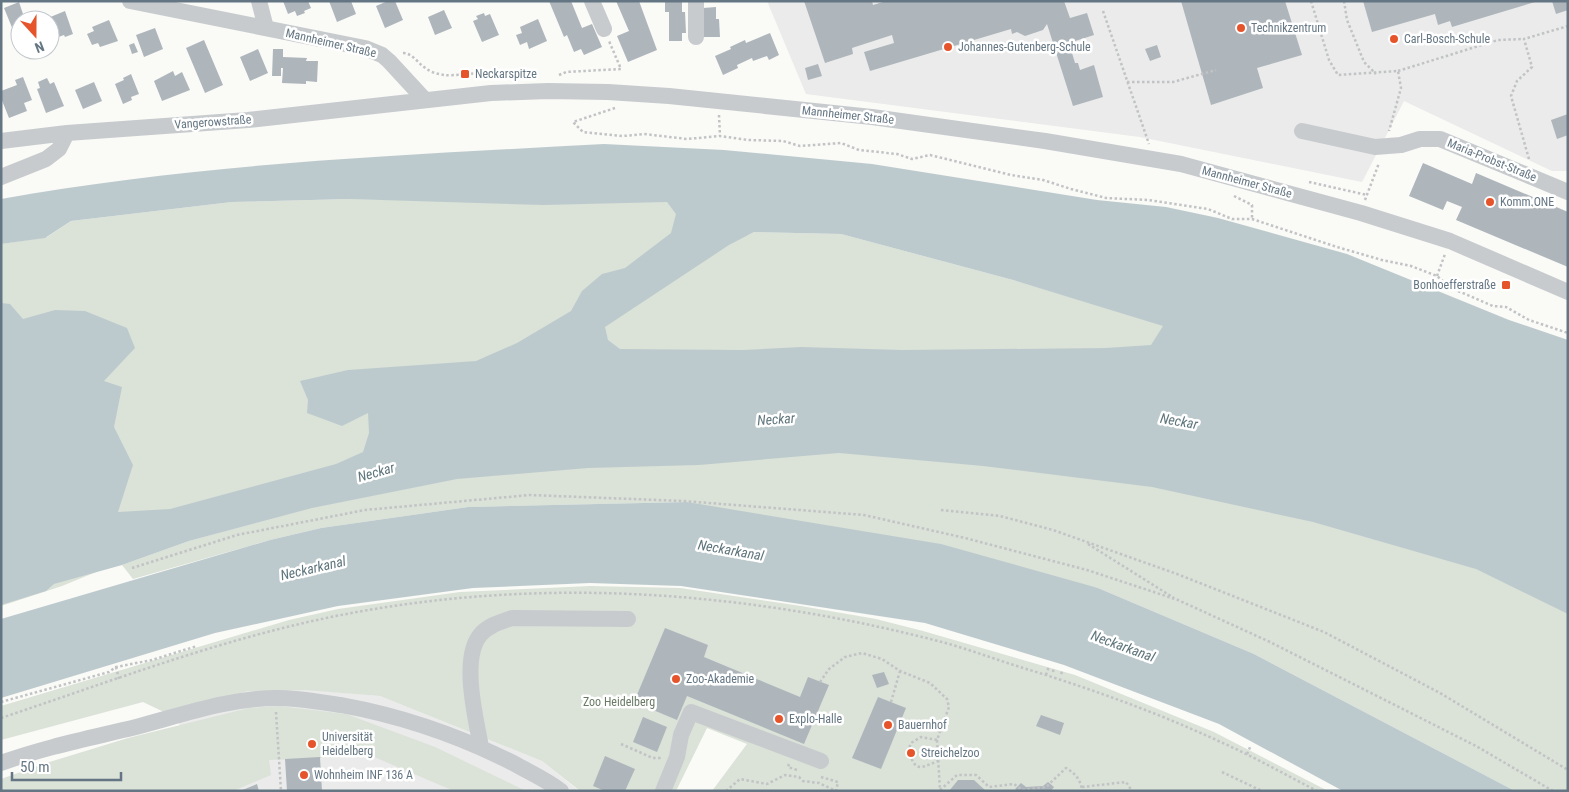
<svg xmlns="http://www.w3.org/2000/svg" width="1569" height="792" font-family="'Roboto Condensed',sans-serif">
	<rect width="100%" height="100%" fill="#fafaf7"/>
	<path fill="#eaebea" d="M767,1H1568V171H1552L1404,101L1362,182L1140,137L806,94Z
		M245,684L380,696L542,761L579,791H1L180,728L174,698Z"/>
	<path fill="#dbe2d8" d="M349,199L667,202L748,235L754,232L841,234L1013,280L1164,325L1568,494V791H1515L1254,654L1098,588L687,502L468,507L321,528L270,540L133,579L122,565L189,541L269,519L176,541L101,570L62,586L1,606V244L47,237L71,221L232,202Z
		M590,586L680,588L801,606L876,619L923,631L1075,675L1214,732L1328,791H712L747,744L707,728L676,791H580L542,761L380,696L305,690L247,691L166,713L143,702L1,740V706L289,620L338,609L460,592Z
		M279,706L346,714L435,747L526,791H454L372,756L269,760L271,775L233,791H1V779L43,764L128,738L249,708Z"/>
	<path fill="#bdcacd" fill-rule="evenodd" d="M604,144L724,150L872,164L1097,200L1166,207L1218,218L1347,254L1509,320L1568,340V614L1476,569L1313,522L1152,487L983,466L839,453L699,465L588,468L457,479L312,508L189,541L122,565L54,584L46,591L1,605V303L10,304L23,319L55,310L85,311L127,328L135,348L104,381L122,387L114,427L133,465L118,512L170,509L336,464L363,452L369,433L368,413L342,426L307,413L308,400L300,381L348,370L476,361L517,343L571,311L582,291L602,274L625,268L671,233L676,214L667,202L543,205L349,199L232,202L71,221L45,238L1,244V199C200,163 403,155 604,144ZM754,232L841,234L1013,280L1163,326L1151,345L1106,348L903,350L801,347L743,350L620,349L608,340L605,327L729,245Z
		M687,502L941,544L1098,588L1254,654L1515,791H1343L1219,724L1064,665L925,623L681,586L590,583L473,588L338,606L215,633L1,698V619L270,540L321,528L468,507Z"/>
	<path fill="#aeb6bc" d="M283,1H308L311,8L304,11L305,13L297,16L295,11L288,14Z
		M329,1H351L356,14L337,22Z
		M388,1H395L403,20L385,28L376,6Z
		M549,1H571L582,28L592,24L602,47L584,55L581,49L574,52L567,35L564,37Z
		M616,1H639L657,50L628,62L617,36L629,31Z
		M665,1H682V12H685L686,33H682V41H669V12H665Z
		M804,1H872L873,5L886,1H1064L1070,18L1087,13L1094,35L1069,43L1075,63H1078L1080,70L1094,65L1103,97L1073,106L1047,24L1043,30L1025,36L1017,32L1012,34L1011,29L870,71L864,52L894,43L892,35L852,48L853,54L825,63Z
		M1181,1H1285L1302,55L1257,68L1263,88L1211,105Z
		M1363,1H1535V2L1452,27L1450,21L1438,25L1435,14L1372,32Z
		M1552,1H1568V10L1556,14Z
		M19,2L25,20H20V27L13,30L4,8Z
		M716,7V19H719L720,37H704L703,8Z
		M444,10L452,28L435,35L428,17Z
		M65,11L73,34L65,37L64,35L53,39L50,30V20H43Z
		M484,13L485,16L490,14L499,35L482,42L473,21L478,19L476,16Z
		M538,19L547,41L529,49L527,42L520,45L516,35L522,33L520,27Z
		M109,20L118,41L100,47L98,43L92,45L87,34L94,31L92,27Z
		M155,28L163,49L144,57L136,35Z
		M770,33L779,55L769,60L767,56L753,61L752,58L737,65L738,68L723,75L715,56L731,49L730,47L745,40L746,43Z
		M204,40L223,85L205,93L186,48Z
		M134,43L138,52L132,54L129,45Z
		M1157,45L1161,57L1150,61L1145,49Z
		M258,49L268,73L250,81L240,57Z
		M273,49H283V57L307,58L306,61H318L317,82L306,81V84L282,83L283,68H281V76H272Z
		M818,64L822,76L808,80L805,68Z
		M173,71L175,76L182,72L190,90L162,101L154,81Z
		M131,74L139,94L131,97L132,100L123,104L115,84L124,80L123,78Z
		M23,77L32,100L24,103L27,111L9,118L1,98V91L17,85L15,80Z
		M47,78L50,84L54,82L64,106L46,113L37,89L40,88L38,82Z
		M94,82L102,101L83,109L75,90Z
		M1568,114V135L1557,139L1551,120Z
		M1423,163L1472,184L1476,173L1568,212V267L1456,220L1462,207L1447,201L1443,210L1409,196Z
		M665,628L708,645L704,657L800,697L808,677L829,685L804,744L687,696L677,720L634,702Z
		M884,672L889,684L877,688L872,675Z
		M878,697L906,708L881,769L852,758Z
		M1041,715L1064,723L1060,735L1036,726Z
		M643,717L667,727L657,752L633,742Z
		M605,756L635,769L625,791H605L593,786Z
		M320,757L322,791H287L285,759Z
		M958,780H974L986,791H949Z
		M1048,782L1054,787L1051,791H1018L1015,789L1021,783L1026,787L1043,786Z
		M257,784L259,791H240Z"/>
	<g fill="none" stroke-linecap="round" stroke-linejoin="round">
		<path stroke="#c1c3c5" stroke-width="2.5" stroke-dasharray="2.5 2.5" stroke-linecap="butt" d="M1311,1L1329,60L1338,75L1398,71L1401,88L1389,131
			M1344,1L1347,20L1364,62L1376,74
			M1103,11L1149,144
			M403,53C412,53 417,62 424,67C430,72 437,74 444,75C464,77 512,65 526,76
			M1398,71L1498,40L1524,39
			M559,75L566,72L621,69L609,41
			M1127,82H1173L1216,70
			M615,108L573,122L583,132L623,136L644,134L687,139L720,136L748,140L783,141L800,146L841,143L859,150L897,154L912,159L930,155L1011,175L1043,180L1071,189L1106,198L1148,200L1208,209L1232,219H1252L1337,247L1382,260L1411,266L1437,276L1451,288L1493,306L1506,307L1529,320L1568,333
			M719,115L720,136
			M1529,159L1511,96L1517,81L1532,67L1524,39L1568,26
			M1309,182L1367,195
			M1234,196L1252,205V219
			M1365,200L1379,163
			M1437,276L1445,254
			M941,510L1000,516L1053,530L1177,574L1324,632L1440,693L1568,770
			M1088,544L1174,598
			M132,568L237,535L365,510L530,495L683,501L864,515L965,538L1087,570L1178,600L1270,642L1476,746L1553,791
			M116,667L119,679
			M1053,672L1054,667
			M1061,674L1063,670
			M1046,675L1049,666
			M820,682L829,669L845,657L862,653L882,659L900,671L930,683L947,699L949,707L937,740L940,790
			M1,702L109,672L116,667L152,660L197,646
			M891,702L900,671
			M276,712L281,791
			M1,718C112,681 221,639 336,616C536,576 738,590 934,640C963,647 991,658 1020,667C1089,688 1159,713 1225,744C1256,758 1286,775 1317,791
			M937,740L921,737L911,743L908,751C917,772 918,769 938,761
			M621,744L653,758H661
			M1247,754L1251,745
			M789,764L788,767L797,770
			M1222,772L1262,791
			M821,777L838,782L836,790
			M1082,787L1126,782L1132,791
			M940,790L957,775H976L989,787L1014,784L1022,790L1046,787L1066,768C1075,773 1081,780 1082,791
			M726,791L740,779L767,784L785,775L799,777L803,781L819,783L836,791"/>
		<path stroke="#c7cbce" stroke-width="16" d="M130,1L365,48L382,55L389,61L425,100
			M259,1L266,28
			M592,1L604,29
			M696,1V37
			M1302,131L1375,147L1401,145L1420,139H1440L1568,192
			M1,141L67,133L248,120L491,93L548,91L608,92L669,96L872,117L1045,141L1181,164L1361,213L1450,241L1568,292
			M1,177L46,159L59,149L67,133
			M481,747C476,719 460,657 481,634C489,625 501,622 512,618L628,619
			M1,763C45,747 91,738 136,727C182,715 229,698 277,698C298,698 320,702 341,705C402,716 460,736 515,764C531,773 547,780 561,791
			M663,791L677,757L681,735L691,712L821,761"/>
	</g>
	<g fill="#e6542b" stroke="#fff" stroke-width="2">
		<circle cx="1241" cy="28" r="5"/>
		<circle cx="1394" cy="39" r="5"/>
		<circle cx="948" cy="47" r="5"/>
		<rect x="460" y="69" width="10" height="10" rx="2.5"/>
		<circle cx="1490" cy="202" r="5"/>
		<rect x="1501" y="280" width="10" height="10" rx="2.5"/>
		<circle cx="676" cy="679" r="5"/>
		<circle cx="779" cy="719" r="5"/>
		<circle cx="888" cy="725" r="5"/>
		<circle cx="312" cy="744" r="5"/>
		<circle cx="911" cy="753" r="5"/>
		<circle cx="304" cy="775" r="5"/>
	</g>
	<g text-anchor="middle" stroke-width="5" stroke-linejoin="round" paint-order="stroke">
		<g font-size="12" fill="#647683" stroke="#fff" text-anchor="start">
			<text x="1251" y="32">Technikzentrum</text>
			<text x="1404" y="43">Carl-Bosch-Schule</text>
			<text x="958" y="51">Johannes-Gutenberg-Schule</text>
			<text x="475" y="78">Neckarspitze</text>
			<text x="1500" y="206">Komm.ONE</text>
			<text x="1496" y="289" text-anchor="end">Bonhoefferstraße</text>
			<text x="686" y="683">Zoo-Akademie</text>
			<text x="789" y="723">Explo-Halle</text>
			<text x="898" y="729">Bauernhof</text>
			<text x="322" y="741">Universität<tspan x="322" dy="14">Heidelberg</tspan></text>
			<text x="921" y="757">Streichelzoo</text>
			<text x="314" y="779">Wohnheim INF 136 A</text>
		</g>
		<g font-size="12" fill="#647683" stroke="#fff">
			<text transform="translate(331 43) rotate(13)" y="4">Mannheimer Straße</text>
			<text transform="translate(848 115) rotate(6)" y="4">Mannheimer Straße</text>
			<text transform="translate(213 122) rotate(-4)" y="4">Vangerowstraße</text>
			<text transform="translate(1492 160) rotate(22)" y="4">Maria-Probst-Straße</text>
			<text transform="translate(1247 182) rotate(15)" y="4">Mannheimer Straße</text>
		</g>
		<g font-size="12" fill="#687a63" stroke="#fff">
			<text x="619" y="706">Zoo Heidelberg</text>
		</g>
		<g font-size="14" font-style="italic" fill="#5f757c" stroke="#fff">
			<text transform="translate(776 419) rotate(-4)" y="5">Neckar</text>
			<text transform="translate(1179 421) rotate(10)" y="5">Neckar</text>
			<text transform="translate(376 472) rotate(-16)" y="5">Neckar</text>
			<text transform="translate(731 550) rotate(10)" y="5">Neckarkanal</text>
			<text transform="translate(313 568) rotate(-13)" y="5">Neckarkanal</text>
			<text transform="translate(1123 646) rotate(20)" y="5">Neckarkanal</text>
		</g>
	</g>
	<rect width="1569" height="792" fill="none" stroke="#647683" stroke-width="5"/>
	<g transform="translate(35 35) rotate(159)"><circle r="24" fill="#ffffff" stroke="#c1c8cd"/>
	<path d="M0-4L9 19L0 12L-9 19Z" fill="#e6542b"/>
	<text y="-8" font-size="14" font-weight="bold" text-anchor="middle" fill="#647683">N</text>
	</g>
	<path d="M12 772v8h109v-8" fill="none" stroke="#647683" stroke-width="2.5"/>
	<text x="20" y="772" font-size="15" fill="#647683" stroke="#ffffff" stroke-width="4" paint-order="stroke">50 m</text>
</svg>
